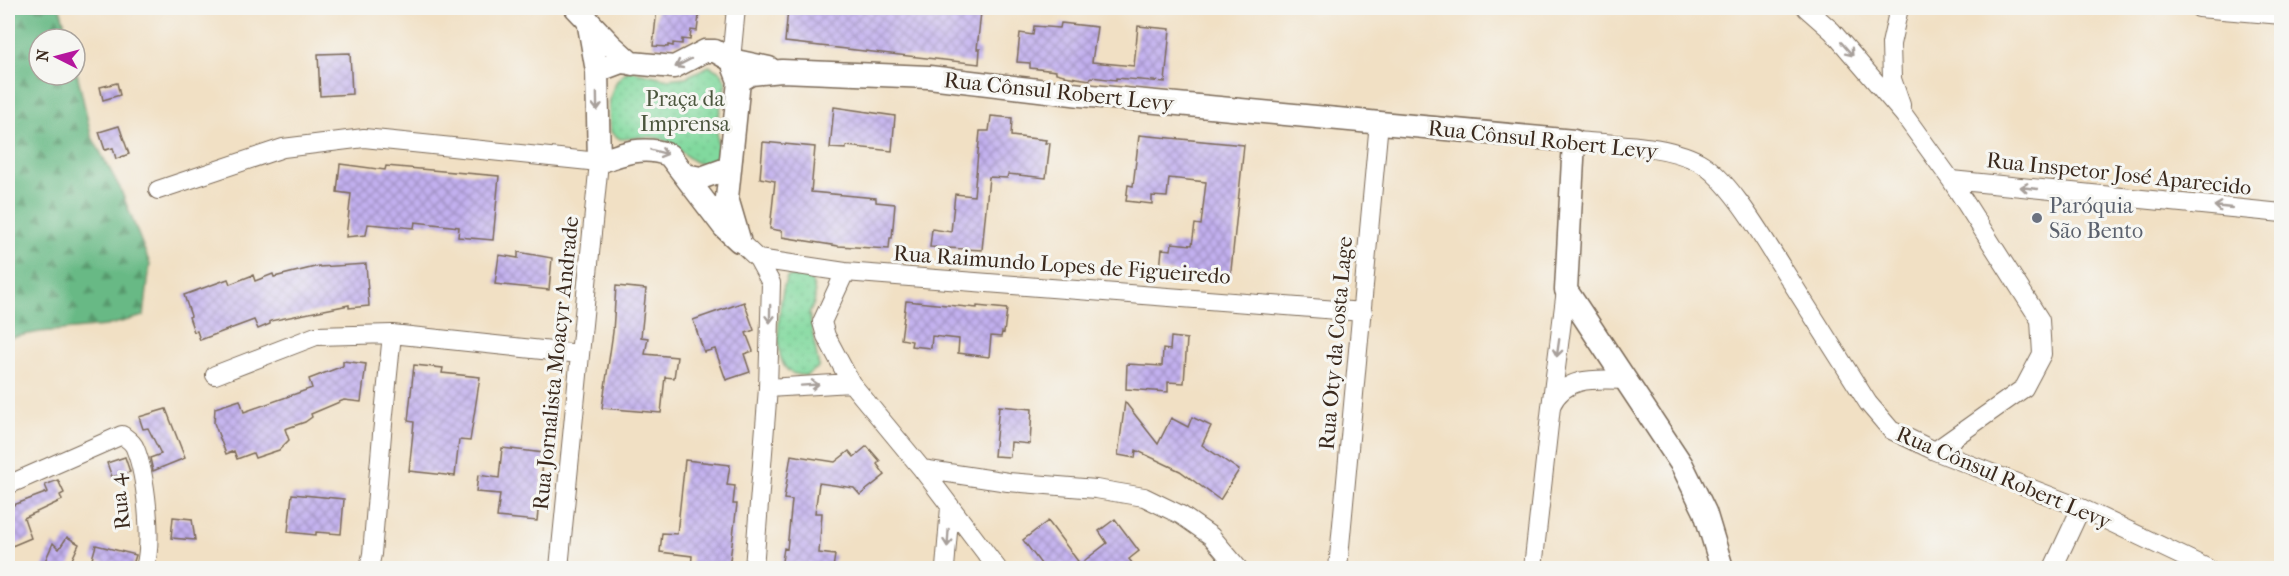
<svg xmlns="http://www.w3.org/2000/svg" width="2289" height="576" font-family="'IM FELL French Canon',serif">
	<defs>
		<pattern id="forest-firs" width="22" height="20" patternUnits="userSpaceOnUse" patternTransform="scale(1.5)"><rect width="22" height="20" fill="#68b985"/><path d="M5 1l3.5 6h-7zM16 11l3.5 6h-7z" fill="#57976c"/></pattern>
		<pattern id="park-dots" width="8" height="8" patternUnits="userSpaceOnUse" patternTransform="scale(1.5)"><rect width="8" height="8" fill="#81d99e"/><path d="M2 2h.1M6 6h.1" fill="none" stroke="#70ba88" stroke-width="1.8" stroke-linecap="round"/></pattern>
		<pattern id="building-cross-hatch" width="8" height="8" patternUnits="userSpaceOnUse" patternTransform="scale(1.5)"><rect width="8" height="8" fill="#c2b0ef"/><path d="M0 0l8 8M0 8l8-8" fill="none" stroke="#9f8fc1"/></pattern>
	</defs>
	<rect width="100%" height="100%" fill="#f6f6f2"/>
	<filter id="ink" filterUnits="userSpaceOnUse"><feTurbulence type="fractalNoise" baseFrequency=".0167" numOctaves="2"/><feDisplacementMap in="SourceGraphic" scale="12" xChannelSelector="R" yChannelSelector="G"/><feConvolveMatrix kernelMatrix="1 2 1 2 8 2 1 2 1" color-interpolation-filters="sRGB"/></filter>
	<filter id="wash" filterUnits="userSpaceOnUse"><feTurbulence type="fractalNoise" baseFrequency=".008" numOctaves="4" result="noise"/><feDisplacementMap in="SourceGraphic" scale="24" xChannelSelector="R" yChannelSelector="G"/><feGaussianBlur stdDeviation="1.35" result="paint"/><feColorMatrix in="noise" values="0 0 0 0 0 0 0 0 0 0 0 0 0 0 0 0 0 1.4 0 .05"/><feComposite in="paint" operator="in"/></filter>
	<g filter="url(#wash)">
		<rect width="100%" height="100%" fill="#f1e0c4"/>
		<path fill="url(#forest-firs)" stroke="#527252" stroke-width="1.5" d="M8,8H60L69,39H39V75H75V64L91,135L120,188L150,264L144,316L106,326L40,332L8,338Z"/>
		<path fill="url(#park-dots)" stroke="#5e825e" stroke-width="1.5" d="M709,66L722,73L726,83L717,124L718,159L713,165C687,166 684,148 663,140C649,134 635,139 620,139L611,132C607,109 607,83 629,70L668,79L686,77Z
			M798,275L809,276C816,289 818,300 809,313L819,367L806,376C797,374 790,375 785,367C773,351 780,294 787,277Z"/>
		<g id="blocks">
			<path fill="url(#building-cross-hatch)" d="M657,8H700L697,31L691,30L690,40L682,39V44L673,43V46L668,45V47L653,46Z
				M788,8L840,11V8H937L981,12L977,49H980L979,64L785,42Z
				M1061,23L1097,27L1092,62L1134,66L1138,26L1170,29L1165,82L1116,78V80L1091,77L1090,80L1064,76V75L1056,73V71L1030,68V63L1017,62L1020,33L1033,35L1034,26L1060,28Z
				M350,53L352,94L320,96L318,54Z
				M117,83L120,95L103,100L100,87Z
				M834,107L895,116L892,151L846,146V149L830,148Z
				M991,116L1012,118L1011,136L1046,140L1045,143H1050L1046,178L1008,174L1007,178L989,177L982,250L930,247L932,229L951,232L955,194L974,196L980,131H989Z
				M119,126L129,154L116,159L113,148L105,150L99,132Z
				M1139,135L1244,145L1230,280L1160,270L1162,249L1171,250L1172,243L1192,245L1195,224L1201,225L1206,182L1169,178L1167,197L1152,196V204L1126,201L1128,185L1133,186Z
				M763,142L815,147L811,192L876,198V202L895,204L892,238H890L889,249L838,246L782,237V231L770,229L775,181L760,178Z
				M340,164L385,170L386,166L499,176L493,240L458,237L459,227L415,222L414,228L368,224L366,235L346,237L351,194L337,192Z
				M518,252L552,258L549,290L495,284L499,255L518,258Z
				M366,264L369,306L349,308V305L270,321V324L258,329L254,320L200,340L197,331L194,332L189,317L191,316L184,295L228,279L230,284L253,275L255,281L273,274L274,277L319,266V267Z
				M616,286L646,289L641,337L648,338L645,354L677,357L674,378L665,377L661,413L602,408L613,332Z
				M906,301L977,308V306L1007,309L1004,333L1002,332L1001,337L991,336L989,357L958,353L959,339L932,336L931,348L911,346L912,341L901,339Z
				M744,302L754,330L746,333L753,351L744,354L750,372L726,380L715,349L704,352L693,320Z
				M1171,337L1187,339L1184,383L1168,382V392L1126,389L1127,364L1162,366L1163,349L1170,350Z
				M343,361L366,364L361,402L344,400L311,414L312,417L305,422L285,429L289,440L279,450L255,458L253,453L237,459L234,451L226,454L214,423L215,408L240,400L244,412L312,388L309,379L343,366Z
				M414,365L443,368L442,373L480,377L470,441L459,440L455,476L409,471L414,422L408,421Z
				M1125,402L1158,444L1171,418L1188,427L1192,417L1211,426L1202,445L1239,470L1220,500L1180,471L1136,450L1135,458L1118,455Z
				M999,406L1032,409L1030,444L1011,442L1010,457L994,456Z
				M166,409L185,458L153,471L150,458L161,454L148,428L143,429L139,417Z
				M867,446L880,461L877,464L885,475L860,495L854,488L819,483L815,513H822L819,553L835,555L833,568H781L784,548L787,549L792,500L784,499L791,455L835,462L849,451L854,457Z
				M502,448L544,453L537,521L497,517L500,494L476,492L478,475L499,478Z
				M125,457L130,472L112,477L107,463Z
				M685,460L730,465L727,485L735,486L733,504H737L729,568H691L692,556L660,552L662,533L677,534Z
				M58,480L64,493L60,495L62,500L24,518L31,538L12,546L8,536V507L48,492L45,485Z
				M292,494L344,499L341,534L316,532V535L288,532Z
				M173,517L192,519L195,540L171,538Z
				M1115,519L1139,551L1129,559L1136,568H1044L1023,540L1048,521L1080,564L1107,543L1099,531Z
				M67,537L79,544L68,568H42L53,543L59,549Z
				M96,545L136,555L132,568H121L92,559Z"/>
		</g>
	</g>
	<g filter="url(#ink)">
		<use href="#blocks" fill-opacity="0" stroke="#7b6a58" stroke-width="1.5"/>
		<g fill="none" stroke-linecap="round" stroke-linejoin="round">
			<defs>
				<path id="minor" d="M1806,8L1832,31L1904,115L1951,180L2040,320L2042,354L2024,388L1935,451
					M1899,8L1891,44L1892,79L1901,105
					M2199,8L2282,15
					M731,60L736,8
					M1574,141C1610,144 1666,144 1699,162C1730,179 1765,241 1785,272C1812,315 1840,359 1868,403L1891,430L1935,451L2081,508L2207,568
					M1951,180L2282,213
					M158,190L283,148L364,138L599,162L559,568
					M739,241L758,259L771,283L768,388L754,568
					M758,259L845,272L1363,312
					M845,272L822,322L826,336L851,383L922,469L997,568
					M215,375L316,336L392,334L580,354
					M768,388L851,383
					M1551,406C1564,375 1598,379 1626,380
					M922,469L1008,482L1096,489L1144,497L1181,515L1211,536L1238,568
					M8,485L122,435C126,438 133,442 135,448C146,475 153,540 145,568
					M369,568L372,554L382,434L392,334
					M945,568L950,507
					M1338,568L1379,122
					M1533,568L1551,407L1566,290
					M2053,568L2081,508"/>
				<path id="tertiary" d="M576,8L612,46L632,64
					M588,20L597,71L599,162C623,153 644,145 669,155L724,227L739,241
					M734,68L739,81L727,198L739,239
					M597,71L621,62L674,67L705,51H715L731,60L769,68
					M739,81L751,74L782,71L929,77L1081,95L1574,141L1566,290L1682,465L1705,512L1722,568
					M685,175L701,178L729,168"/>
			</defs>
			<use href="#minor" stroke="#7b6a58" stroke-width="20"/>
			<use href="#tertiary" stroke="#7b6a58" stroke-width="25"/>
			<use href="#minor" stroke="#fff" stroke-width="18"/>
			<use href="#tertiary" stroke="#fff" stroke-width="22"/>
		</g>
		<defs><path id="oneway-shaft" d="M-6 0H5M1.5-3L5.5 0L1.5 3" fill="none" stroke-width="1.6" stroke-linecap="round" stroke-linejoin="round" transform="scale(1.5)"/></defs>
		<g stroke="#a79f9a">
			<use href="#oneway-shaft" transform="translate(1847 49) rotate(49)"/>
			<use href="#oneway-shaft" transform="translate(683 63) rotate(153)"/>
			<use href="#oneway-shaft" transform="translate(597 102) rotate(89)"/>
			<use href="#oneway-shaft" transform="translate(659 152) rotate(15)"/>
			<use href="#oneway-shaft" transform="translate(2029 188) rotate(-174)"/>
			<use href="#oneway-shaft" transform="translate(2223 207) rotate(-174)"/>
			<use href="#oneway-shaft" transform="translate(770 314) rotate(91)"/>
			<use href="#oneway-shaft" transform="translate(1558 348) rotate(98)"/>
			<use href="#oneway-shaft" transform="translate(810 385) rotate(-4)"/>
			<use href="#oneway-shaft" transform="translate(948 538) rotate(94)"/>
		</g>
	</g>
	<circle fill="#6b7280" stroke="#f6f6f2" stroke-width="2" cx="2037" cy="218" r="6"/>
	<g text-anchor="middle" stroke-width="6" stroke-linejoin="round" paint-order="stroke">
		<g font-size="22" fill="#3b2a1e" stroke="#f6f6f2">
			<text transform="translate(1059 91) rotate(6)" y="8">Rua Cônsul Robert Levy</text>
			<text transform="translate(1543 139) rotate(6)" y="8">Rua Cônsul Robert Levy</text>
			<text transform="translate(2119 173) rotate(6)" y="8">Rua Inspetor José Aparecido</text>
			<text transform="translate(1062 264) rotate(4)" y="8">Rua Raimundo Lopes de Figueiredo</text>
			<text transform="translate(1335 343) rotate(-85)" y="8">Rua Oty da Costa Lage</text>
			<text transform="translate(555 363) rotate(-84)" y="8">Rua Jornalista Moacyr Andrade</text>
			<text transform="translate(2004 477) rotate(23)" y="8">Rua Cônsul Robert Levy</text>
			<text transform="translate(119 502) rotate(-97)" y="8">Rua 4</text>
		</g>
		<g font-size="22" fill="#4c563e" stroke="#f6f6f2">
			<text x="685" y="106">Praça da<tspan x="685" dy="25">Imprensa</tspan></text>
		</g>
		<g font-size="22" fill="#5b616d" stroke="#f6f6f2" text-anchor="start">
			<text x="2049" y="213">Paróquia<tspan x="2049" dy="25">São Bento</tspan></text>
		</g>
	</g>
	<rect width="2289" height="576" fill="none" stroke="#f6f6f2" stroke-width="30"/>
	<g transform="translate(57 57) rotate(276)"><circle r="28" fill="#f6f6f2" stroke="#aba49d" stroke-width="1.5"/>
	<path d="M0-4.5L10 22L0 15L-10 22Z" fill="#b5179e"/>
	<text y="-9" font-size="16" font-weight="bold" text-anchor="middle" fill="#3b2a1e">N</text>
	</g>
</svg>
